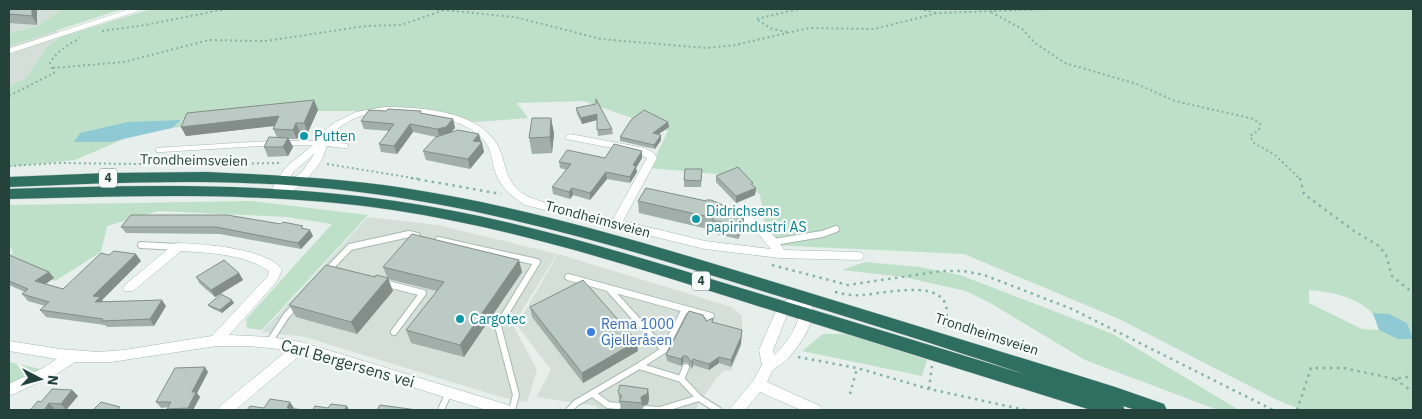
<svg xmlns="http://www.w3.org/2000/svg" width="1422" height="419" font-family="'IBM Plex Sans',sans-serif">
	<rect width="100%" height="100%" fill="#e6efeb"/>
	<path fill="#d4dfda" d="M9,9H63L37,26L9,33Z
		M56,29L60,37L46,48L26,78L9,86V46Z
		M368,217L438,225L557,254L513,325L537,370L527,402L501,397L305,337L262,332Z
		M558,254L732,307L742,316V326L741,347L731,371L725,370L717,377L695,410H598L596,406L536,397L551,370L517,325Z"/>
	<path fill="#bfe0c8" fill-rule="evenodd" d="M63,9H122L9,46V33L37,26Z
		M151,9H1413V410H1302L1277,400L1119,319L964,254L769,245L760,195L739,176L650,168L668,131L584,101L517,103L528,118L476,122L460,118L403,111H310L140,132L75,160L9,167V86L26,78L46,48L60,37ZM1309,290C1330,292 1355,296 1371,312C1375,316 1377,325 1379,330L1362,329L1309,303Z
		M252,201L368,215L262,330L247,328L246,319L332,224L286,217L158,211L107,226L101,252L55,281L9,256L13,253L9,243V205Z
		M865,262L920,267L960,275L1113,334L1239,410H1218L1085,360L992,304L966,291L903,277L842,270Z
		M823,334H849L927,360L922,376L802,351Z
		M9,362L45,370L9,385Z"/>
	<path fill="#8ec9d4" d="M181,120L172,128L110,142H74L80,133L128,122Z
		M1373,313L1389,314L1407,323L1413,339H1398L1379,330Z"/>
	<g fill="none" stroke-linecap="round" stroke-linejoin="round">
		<defs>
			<path id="lane-far1" d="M9,51L137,9
				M285,143H322L346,146
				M158,150L273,143"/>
			<path id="lane" d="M438,240L537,262L498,326L516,395L512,410
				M774,242L822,234L836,229
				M141,245L178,247
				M328,270L350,247L409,234L417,236
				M568,277L711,316L708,323
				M384,283L423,293L394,332
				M609,289L664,350
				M270,341L286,316L296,305
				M639,366L664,350L685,309
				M681,379L686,367
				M593,394L608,405L618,406
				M646,409L659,410
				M441,410L449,392
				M569,410L576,403L639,366L681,379L699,398L718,410
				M660,410L699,398"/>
			<path id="street" d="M385,107C421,107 484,111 500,150C506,166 506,182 522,193C540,205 589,213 613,219L647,158L638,153L566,139L565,137L570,134L645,148L654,153L657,158L623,221L705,241L771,249L756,231L727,217L725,214L727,211C746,206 776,234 784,250L858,252L862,253L864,256L862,259L858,260L780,258L705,249L525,205C510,195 499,186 494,168C492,160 491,150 486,143C468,114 395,107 364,115C353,118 340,125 332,135C327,141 326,151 322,159C315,172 289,201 273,197L271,194L275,182L286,167L318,141L324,131L334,123L356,112ZM315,153L302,172L286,184L294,171Z
				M178,243C202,244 268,248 282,270L277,281L229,335L270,337L301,342L505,404L510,406L512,410H486L303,353L235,410H218L220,406L288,350L249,346H217L111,362H75L55,375L9,396V384L45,367L57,359L9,351V341L60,349L98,352L124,350L212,336L268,276L269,271C244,254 211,253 181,251L133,291H125L123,288L125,285L174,244Z
				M804,292L808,294C821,317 802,342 787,360C783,363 778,365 774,369C771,372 769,378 767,382L820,406L822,410H801L760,392L745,410H729L753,381L762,365L759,350L779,304ZM799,305C802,322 787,344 774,355L773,350L789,310Z"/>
			<path id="highway" d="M207,172C273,175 339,178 404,188C527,207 646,243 764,279C882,315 999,351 1115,387L1164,404L1167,410H1136L1123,406L1125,410H1091C973,373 856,337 739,300C625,264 512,228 393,210C266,191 137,196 9,199V189C137,185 267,182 395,201C507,217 615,250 724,283C824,313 924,343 1024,374C936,344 848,317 759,290C628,249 496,209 359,192C242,177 126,182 9,187V177L108,173Z"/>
		</defs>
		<use href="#lane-far1" stroke="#a8b8b2" stroke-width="5.5"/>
		<use href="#lane" stroke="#a8b8b2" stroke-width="8"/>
		<use href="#street" stroke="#a8b8b2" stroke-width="1"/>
		<use href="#highway" stroke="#c2cac8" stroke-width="1"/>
		<path stroke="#86b3a5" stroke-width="2" stroke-dasharray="2 3" stroke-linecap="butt" d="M432,9L515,17L601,39L705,48L735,45L809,28L874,29L938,13L1052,9
			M919,9L936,13
			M991,12L1022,29L1035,43L1065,63L1137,84L1175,101L1254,119L1260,124L1259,130L1250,136L1254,143L1275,155L1300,179
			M102,31L145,25L226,9
			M787,32L772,29L756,19L799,9
			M53,68L124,62L209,40L266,41L365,26L401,25L442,11
			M9,96L54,73L50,63C57,51 68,45 80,38
			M217,164L282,163
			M327,164L419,179
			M9,166L59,163L142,164"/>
		<path stroke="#86b3a5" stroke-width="2.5" stroke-dasharray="2.5 4.5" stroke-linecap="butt" d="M411,178L501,194
			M1300,178L1304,194L1354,231L1379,246L1386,255L1392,276L1413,293
			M772,265L848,285L942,271H963L984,275L1072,309L1273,410
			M835,292C844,294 853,296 862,295C881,294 932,281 944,301C949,309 946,320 944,328
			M798,357L857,368L929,389L1025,410
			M1395,379L1413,392
			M929,389L932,366
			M850,394L857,368
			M1297,410L1311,368H1344L1395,379L1413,376"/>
		<use href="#lane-far1" stroke="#fff" stroke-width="4.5"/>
		<use href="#lane" stroke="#fff" stroke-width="6"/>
		<use href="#street" fill="#fff" fill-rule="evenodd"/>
		<use href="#highway" fill="#2f6f62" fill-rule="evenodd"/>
	</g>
	<path fill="#a1aea9" d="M9,9H37V25L9,23Z
		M314,100L318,110L308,132L300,133L297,139H289L293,147L288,156L268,157L264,147L277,137L273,129L274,126L186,136L181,127Z
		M576,108L612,129L613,134L598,136L597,120L582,124L577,114Z
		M421,113L453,119L455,128L451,132L482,142L484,152L470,169L426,160L423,151L436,137L413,132L397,154L381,152L379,144L389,131L364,129L361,121Z
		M551,118L554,134L552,153L532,154L529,138Z
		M668,122L669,127L658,134L661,135V140L655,149L620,141V137Z
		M605,158H642L636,168L637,172L630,183L607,179L590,200L573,195L570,199L553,194L552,187L567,170L560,168L559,162Z
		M702,176L701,187H684V180Z
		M716,176L753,186L756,188L755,195L736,203L716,182Z
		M646,188L744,226L738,239L712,233V230L639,213L638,201Z
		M131,215L304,229L313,236L301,249L220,234L126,233L121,227Z
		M9,255L49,272L54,278L45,284L63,289L141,261L102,300L103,302L166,306L154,326L107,327L105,325L46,317L40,310L45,306L28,301L22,294L25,292L9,285Z
		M383,267L522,272L464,357L411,343L406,330L437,291L388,279Z
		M239,273L243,280L215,297L200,284L196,277Z
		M375,277L393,291L357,334L296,317L289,305Z
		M232,300L234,303L222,313L211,308L208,305Z
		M530,307L638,351L583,383L532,317Z
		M706,321L713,322L741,344L731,367L719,363L709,370L693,365L692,369L687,362L683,363L681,366L667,361L666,355Z
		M208,372L197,393L200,397L193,410H168L167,409L168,407L161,408L156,402Z
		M648,389L649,398L648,404L642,406L643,410H621L618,392Z
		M72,390L78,396L66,410L55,409L41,402Z"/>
	<path fill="#838d89" d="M32,9H37V25L32,16Z
		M314,100L318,110L308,132L304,123Z
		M597,114V120L582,124L581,118Z
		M279,116L283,125L186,136L181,127Z
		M551,118L554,134L552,153L550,137Z
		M453,119L455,128L448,135L440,138L437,129Z
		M668,122L669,127L653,138V133Z
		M296,123L300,133L297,139L293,130Z
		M410,124L413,132L397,154L394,146Z
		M479,134L484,152L470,169L468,159L473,141Z
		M661,135V140L655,149L654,145Z
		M288,138L293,147L288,156L283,147Z
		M642,151V158L636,168L637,172L630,183V177L633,165Z
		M606,172L607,179L590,200V193Z
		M572,188L573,195L570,199L569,192Z
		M756,188L755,195L736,203V196Z
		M744,214V226L738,239L739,226Z
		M310,230L313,236L301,249L298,243Z
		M136,254L141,261L102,300L105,304L95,302L93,296Z
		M519,260L522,272L464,357L460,345Z
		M49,272L54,278L40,288L35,281Z
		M239,273L243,280L215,297L211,290Z
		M388,278L393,291L357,334L351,322Z
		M162,300L166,306L154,326L150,319Z
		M232,300L234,303L222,313L220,310Z
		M742,330L741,344L731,367V360Z
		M637,341L638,351L583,383L582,373Z
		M683,356V363L681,366V359Z
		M719,357V363L709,370V364Z
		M693,359V365L692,369V363Z
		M205,367L208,372L197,393L200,397L193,410H189L188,408L192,392Z
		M648,389L649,398L648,404L642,406L641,397Z
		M72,390L78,396L66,410L61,404Z
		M290,402L294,408H287Z
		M49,403L55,409L54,410H44Z
		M347,406L349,410H344Z"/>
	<path fill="#bbcac4" stroke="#838d89" d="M9,9H32V16L9,14Z
		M596,99L612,129L597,130V114L581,118L576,108L596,104Z
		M314,100L304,123H296L293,130L273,129L279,116L181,127L187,113Z
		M388,109L421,111L420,113L453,119L446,127L437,129L410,124L394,146L379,144L394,124L361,121L369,110L386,111Z
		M644,110L668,122L653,133L661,135L654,145L620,137L631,120Z
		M532,118H551L550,137L529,138Z
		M458,130L479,134L473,141L482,142L468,159L423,151L436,137Z
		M269,137L288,138L283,147H264Z
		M614,144L642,151L633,165L636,166L630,177L606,172L590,193L572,188L569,192L552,187L571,164L559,162L567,150L605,158Z
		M738,167L753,183L751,184L756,188L736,196L716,176Z
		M685,169H702L701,181L684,180Z
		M646,188L706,201V200H711L744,214L739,226L712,220L713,218L638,201Z
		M131,215H227L281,224L283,222L303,226L301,228L310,230L298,243L216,227H121Z
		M412,234L519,260L460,345L406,330L444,282L383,267Z
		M114,251L136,254L93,296L100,297L95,302L162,300L150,319L102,321L103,319L40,310L49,302L22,294L28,289L9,281V255L49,272L35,281L63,289L101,253L109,255Z
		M224,260L239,273L211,290L196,277Z
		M326,265L375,277L376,275L388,278L351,322L289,305Z
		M583,280L637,341L582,373L530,307Z
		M221,294L232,300L220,310L208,305Z
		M689,311L703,315L706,321L713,318L712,322L742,330L741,337L731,360L719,357L709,364L693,359L692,363L687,356H683L681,359L666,355Z
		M205,367L192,392H196L188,408L167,409L171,402H156L175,368Z
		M620,385L648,389L647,394L641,397L642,403L619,401L622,396L618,392Z
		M52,389L72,390L61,404L49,403L44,410H30L38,401L41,402Z
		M270,399L290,402L287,408L304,410H247L250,406L264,408Z
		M101,402L120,407L118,410H93Z
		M331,404L347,406L344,410H313L315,406L328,408Z
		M380,405L417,410H377Z"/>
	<g fill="#0f9aa8" stroke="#f7fbf9" stroke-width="2">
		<circle cx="304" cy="136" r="5"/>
		<circle cx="696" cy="219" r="5"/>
		<circle cx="460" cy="319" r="5"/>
	</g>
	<circle fill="#3f7fe0" stroke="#f7fbf9" stroke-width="2" cx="591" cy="332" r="5"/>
	<g text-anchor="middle" stroke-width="4.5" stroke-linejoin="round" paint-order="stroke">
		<g fill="#f7fbf9" stroke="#637a73" stroke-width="1">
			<rect x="99" y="168.5" width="18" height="19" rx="4"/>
			<rect x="692" y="271.5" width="18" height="19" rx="4"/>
		</g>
		<g font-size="12" font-weight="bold" fill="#24423a">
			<text x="108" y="182">4</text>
			<text x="701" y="285">4</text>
		</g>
		<g font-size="14" fill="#0d838f" stroke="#f7fbf9" text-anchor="start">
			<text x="314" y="141">Putten</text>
			<text x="706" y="216">Didrichsens<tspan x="706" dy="16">papirindustri AS</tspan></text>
			<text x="470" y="324">Cargotec</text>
		</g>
		<g font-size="14" fill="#24423a" stroke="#f7fbf9">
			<text transform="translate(194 160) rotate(1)" y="5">Trondheimsveien</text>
			<text transform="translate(598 219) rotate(15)" y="5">Trondheimsveien</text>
			<text transform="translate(987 334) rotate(18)" y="5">Trondheimsveien</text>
		</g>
		<g font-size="14" fill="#366cbe" stroke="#f7fbf9" text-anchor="start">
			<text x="601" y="329">Rema 1000<tspan x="601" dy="16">Gjelleråsen</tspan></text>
		</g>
		<g font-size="16" fill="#24423a" stroke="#f7fbf9">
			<text transform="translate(348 363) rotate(16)" y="6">Carl Bergersens vei</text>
		</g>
	</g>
	<rect width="1422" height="419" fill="none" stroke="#24423a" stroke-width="20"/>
	<g transform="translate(40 379) rotate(96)" stroke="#f7fbf9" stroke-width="4" paint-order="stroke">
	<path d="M0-4L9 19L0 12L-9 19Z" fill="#24423a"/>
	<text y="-8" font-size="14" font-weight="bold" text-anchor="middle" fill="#24423a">N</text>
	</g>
</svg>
